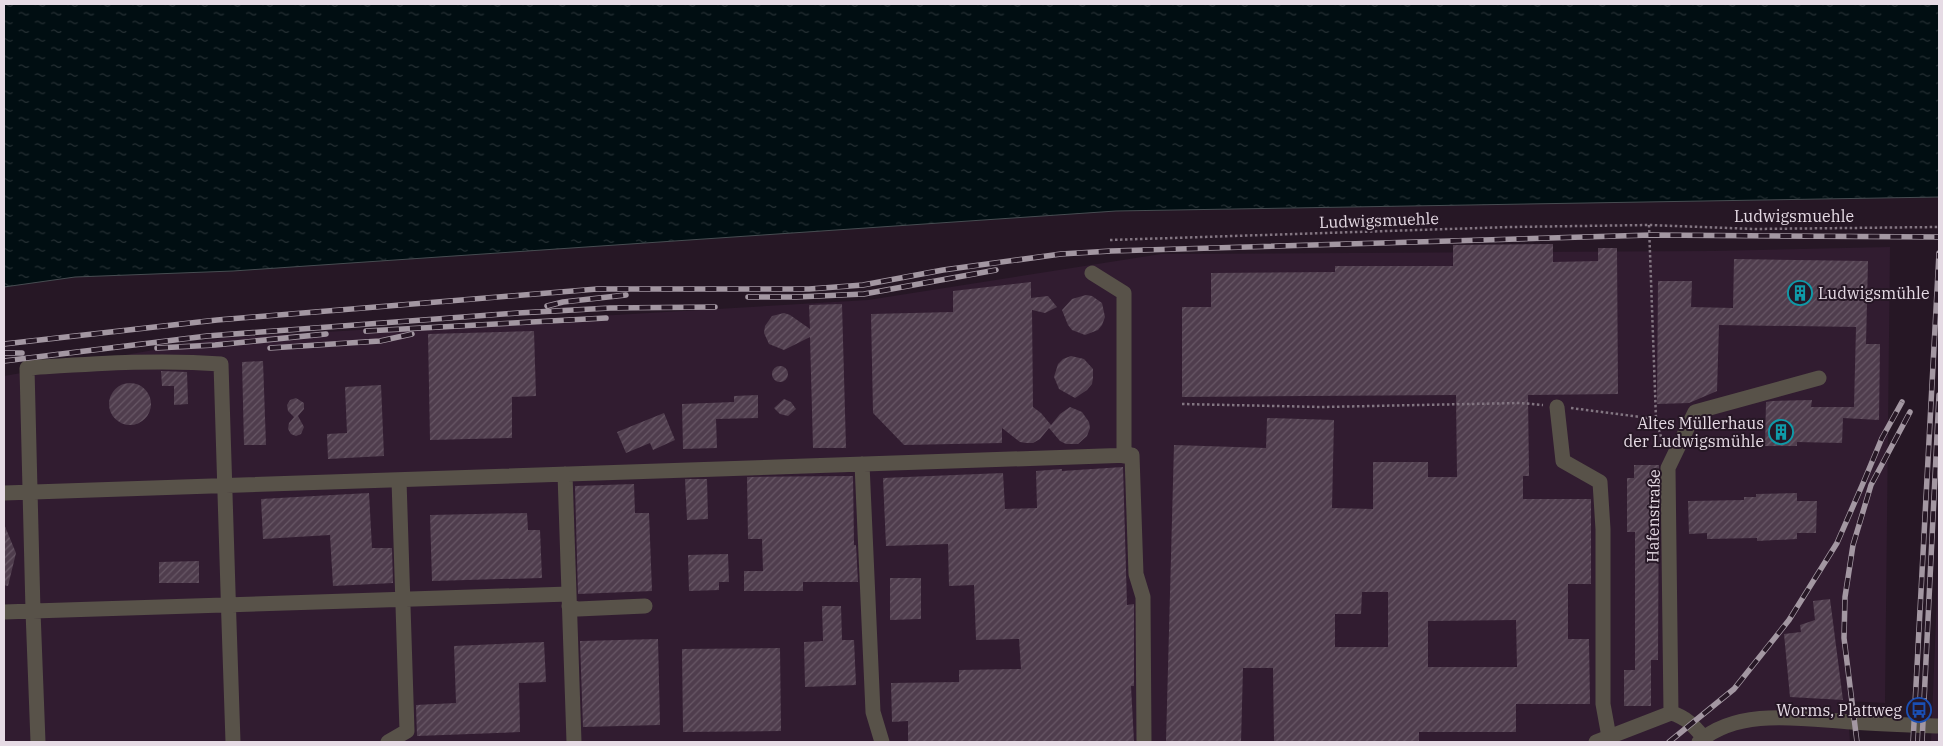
<svg xmlns="http://www.w3.org/2000/svg" width="1943" height="746" font-family="'IBM Plex Serif',serif">
	<defs>
		<pattern id="water-ripples" width="26" height="14" patternUnits="userSpaceOnUse" patternTransform="scale(1.25)"><rect width="26" height="14" fill="#010e12"/><path d="M2 4q2-2 4 0t4 0M15 11q2-2 4 0t4 0" fill="none" stroke="#263034"/></pattern>
		<pattern id="building-hatch" width="6" height="6" patternUnits="userSpaceOnUse" patternTransform="scale(1.25)"><rect width="6" height="6" fill="#4f3d4d"/><path d="M-1 1l2-2M0 6l6-6M5 7l2-2" fill="none" stroke="#685866"/></pattern>
	</defs>
	<rect width="100%" height="100%" fill="#261725"/>
	<path fill="#311c30" d="M1890,247L1885,703L1847,701L1850,742H4V376L223,338L868,300L1161,254L1713,251Z
		M1939,545V742H1931Z"/>
	<path fill="url(#water-ripples)" stroke="#464c51" d="M4,4H1939V197L1116,211L233,271L75,277L4,287Z"/>
	<path fill="url(#building-hatch)" fill-rule="evenodd" d="M1553,244V262L1598,261V248H1617L1618,394L1528,395L1529,476H1523V499H1591V584H1568V639H1589L1590,704H1516V732H1419V742L1274,741L1273,668H1243L1241,742H1166L1174,445L1266,448L1267,418L1334,420L1332,508L1373,509V462H1428V477H1457L1456,395L1182,397V307H1211V273L1335,272V266H1453V245ZM1362,592H1388V647H1335V614H1361ZM1516,620L1517,667H1428V621Z
		M1734,259L1868,261L1866,344H1880L1879,420L1843,418L1842,443L1797,442V446H1765L1766,402L1772,401L1812,400L1811,407H1854L1856,327L1719,325L1717,391L1689,403L1657,404L1658,281H1692L1691,307L1733,308Z
		M1031,282V298L1048,296L1057,307L1045,313L1032,310L1033,407L1041,413L1051,425L1060,414L1070,407L1082,412L1089,422L1090,428L1087,436L1078,444H1066L1060,441L1049,428L1040,439L1033,443H1026L1020,442L1002,428V443L904,445L873,413L871,314L953,312V291Z
		M1086,295L1092,296L1102,303L1105,317L1102,325L1098,330L1085,335L1072,330L1068,325L1062,310L1072,299Z
		M842,304L846,448H813L810,337L784,350L769,344L764,333L765,326L772,316L784,313L790,315L810,329L809,305Z
		M534,331L536,396L512,397V438L430,440L428,334Z
		M1071,356L1084,359L1093,369V378L1092,384L1087,390L1075,398L1059,389L1054,377L1058,364L1063,359Z
		M263,361L266,445H244L242,362Z
		M772 374a8 8 0 1 1 16 0a8 8 0 1 1-16 0Z
		M161,371L187,372L188,404L174,405V386H162Z
		M109 404a21 21 0 1 1 42 0a21 21 0 1 1-42 0Z
		M381,385L384,456L328,459L327,434L347,433L345,387Z
		M758,395V418L716,419L717,448L683,449L682,404L734,402V396Z
		M296,398L304,403V409L298,416L304,427L301,434L296,436L291,434L288,429L289,423L294,417L288,411L287,405L290,400Z
		M784,399L791,402L796,409L788,416L780,414L774,408Z
		M664,413L675,440L653,450L650,443L626,453L617,432Z
		M1634,465H1659L1658,660H1651V706H1624V670H1635V532H1627V478H1634Z
		M1123,467L1127,605L1134,604V686H1131L1134,742H908V721L892,722L891,683L959,682V670L1021,669L1019,639L976,640L974,585L949,586L948,544L886,546L883,478L1003,473L1005,509L1037,508L1036,471L1062,469V471Z
		M853,476L854,545H856L858,582H803V591H744V571H763L762,539H748L747,477Z
		M685,479H707L708,519L687,520Z
		M634,484L635,513H649L652,591L578,594L575,486Z
		M369,493L372,548H392L393,583L333,586L330,535L263,539L261,499Z
		M1797,493V501H1817L1816,533H1797V539L1757,541V538L1707,539V533L1689,534L1688,501L1744,500V497H1756V494Z
		M527,513L528,530H540L542,578L432,581L430,515Z
		M4,524L16,553L8,586L4,585Z
		M728,554L729,582H719V590L689,591L688,555Z
		M199,561V583H159V562Z
		M890,578H921V619L890,620Z
		M1830,599L1843,700L1790,697L1784,634L1801,632L1800,625L1815,620L1813,601Z
		M822,606H841L842,640H854L856,685L805,687L804,642L823,641Z
		M658,639L660,725L583,727L580,641Z
		M544,642L546,682L519,683L520,732L417,736L416,705L456,703L454,646Z
		M780,648L781,731L683,732L682,649Z"/>
	<g fill="none" stroke-linecap="round" stroke-linejoin="round">
		<path stroke="#827581" stroke-width="2.5" stroke-dasharray="2.5 2.5" stroke-linecap="butt" d="M1649,225L1656,419L1663,444
			M1110,240L1510,227L1649,225L1755,229L1939,227
			M1182,404L1321,407L1520,403L1543,405
			M1571,408L1656,419"/>
		<path stroke="#585249" stroke-width="15" d="M1092,273L1124,293V456
			M1557,407L1563,461L1600,482L1603,529V704L1609,737
			M862,464L873,712L882,742
			M565,474L574,742
			M4,493L1132,455L1136,574L1143,597L1144,742
			M569,606L578,609L645,606
			M4,612L33,611L38,742
			M1704,738C1694,726 1686,717 1671,713L1668,468L1695,412L1819,378
			M233,742C229,616 224,490 221,364C156,359 92,364 27,368L33,611L569,594
			M388,742L407,731L399,480
			M1596,742L1671,713
			M1699,742C1738,707 1803,719 1851,722C1880,724 1910,725 1939,726"/>
		<defs>
			<path id="rail" d="M748,297H796L864,294L996,270
				M547,306L563,302L626,295
				M366,331L606,318
				M4,344L217,320L597,289H809L863,285L943,270L1061,254L1111,251L1651,235L1939,237
				M157,348L215,345L326,334
				M270,348L380,341L412,334
				M4,353H22
				M4,361L207,336L518,313L610,308L715,307
				M1669,742L1734,689L1789,620L1837,543L1864,481L1882,438L1902,402
				M1857,742L1844,638L1845,597L1853,545L1871,485L1910,412
				M1913,742L1939,253
				M1922,742L1939,395"/>
		</defs>
		<use href="#rail" stroke="#a397a2" stroke-width="5.5"/>
		<use href="#rail" stroke="#261725" stroke-width="4" stroke-dasharray="11" stroke-linecap="butt"/>
	</g>
	<defs>
		<symbol id="building-ring" viewBox="-11 -11 22 22"><circle r="9.5" fill="#261725" stroke="#0f9aa8" stroke-width="1.5"/><path d="M-4-6H4V6H1V3H-1V6H-4ZM-2.5-4.3h1.7v1.8h-1.7ZM.8-4.3h1.7v1.8H.8ZM-2.5-1h1.7V.8h-1.7ZM.8-1h1.7V.8H.8Z" fill="#0f9aa8"/></symbol>
		<symbol id="bus-ring" viewBox="-11 -11 22 22"><circle r="9.5" fill="#261725" stroke="#1a4fb4" stroke-width="1.5"/><path d="M-5-6H5V4H4V6H2V4H-2V6H-4V4H-5ZM-3.5-4V0h7V-4ZM-3.5 1.2v1.5H-2V1.2ZM2 1.2v1.5H3.5V1.2Z" fill="#1a4fb4"/></symbol>
	</defs>
	<g fill-rule="evenodd">
		<use href="#building-ring" x="1786" y="279" width="28" height="28"/>
		<use href="#building-ring" x="1767" y="418" width="28" height="28"/>
		<use href="#bus-ring" x="1905" y="696" width="28" height="28"/>
	</g>
	<g text-anchor="middle" stroke-width="4" stroke-linejoin="round" paint-order="stroke">
		<g font-size="16" fill="#e6dbe5" stroke="#261725">
			<text x="1794" y="222">Ludwigsmuehle</text>
			<text transform="translate(1379 220) rotate(-2)" y="6">Ludwigsmuehle</text>
			<text transform="translate(1653 516) rotate(-89)" y="6">Hafenstraße</text>
		</g>
		<g font-size="16" fill="#e6dbe5" stroke="#261725" text-anchor="end">
			<text x="1818" y="299" text-anchor="start">Ludwigsmühle</text>
			<text x="1764" y="429">Altes Müllerhaus<tspan x="1764" dy="18">der Ludwigsmühle</tspan></text>
			<text x="1902" y="716">Worms, Plattweg</text>
		</g>
	</g>
	<rect width="1943" height="746" fill="none" stroke="#e6dbe5" stroke-width="10"/>
</svg>
